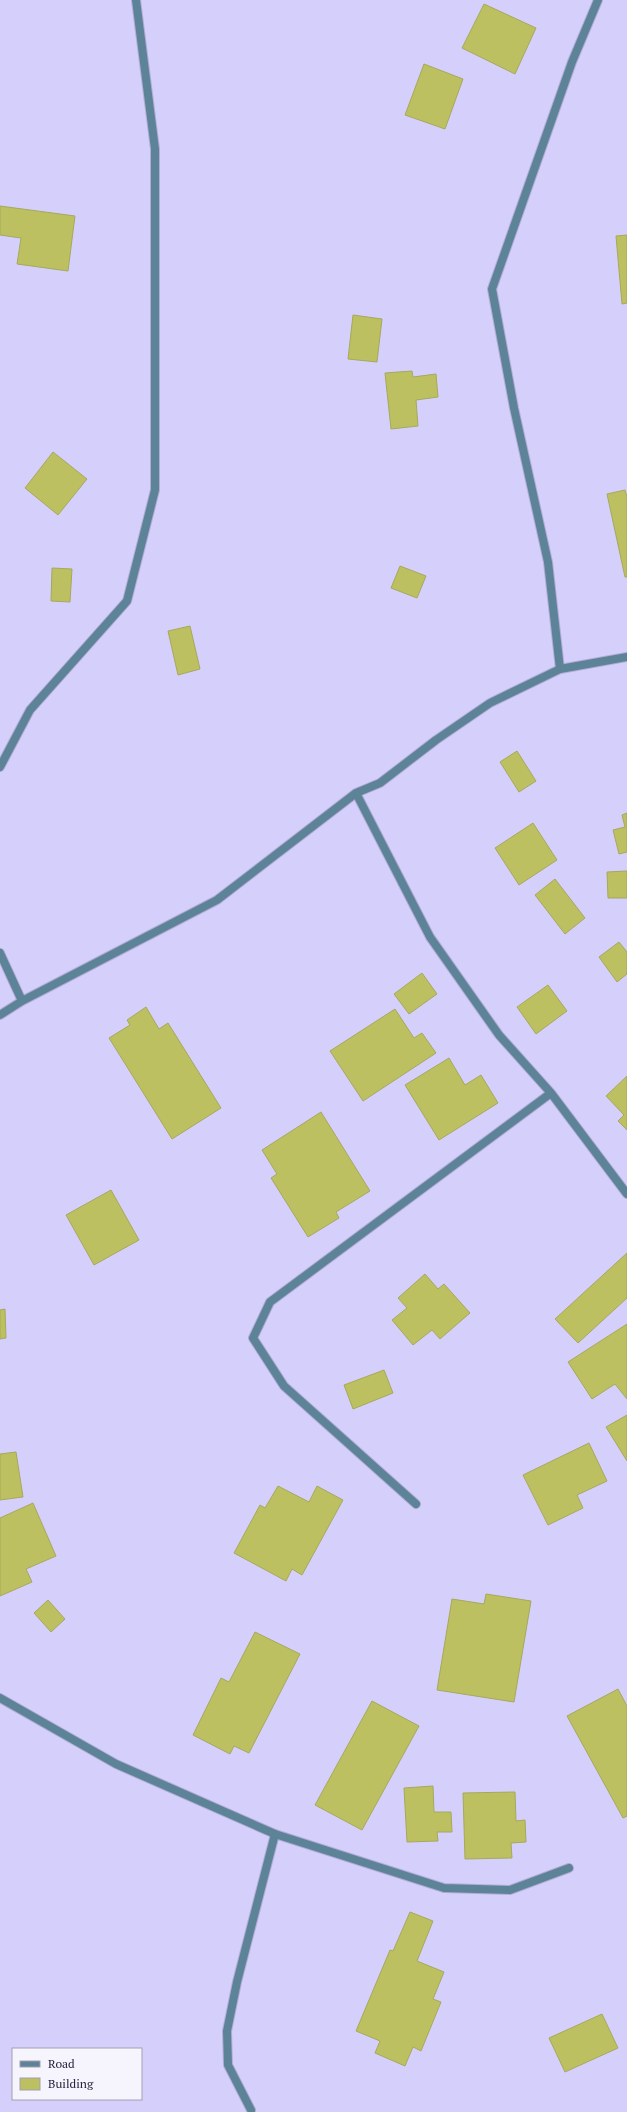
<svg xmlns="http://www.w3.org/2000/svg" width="627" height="2112" font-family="'PT Serif',serif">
	<rect width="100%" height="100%" fill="#d5cffb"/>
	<path fill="#bcc061" stroke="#a6a95b" d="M484,4L536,28L515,74L462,48Z
		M424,64L463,79L445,129L405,115Z
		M0,206L75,216L68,271L17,264L21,238L0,235Z
		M627,235V303L622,304L616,236Z
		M353,315L382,319L377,362L348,359Z
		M412,371L413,377L436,374L438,397L416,400L418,426L391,429L385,373Z
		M53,452L87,479L58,515L25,488Z
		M625,490L627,497V577H625L607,494Z
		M400,566L426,576L417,598L391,588Z
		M52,568L72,569L70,602L51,601Z
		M190,626L200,669L178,675L168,631Z
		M517,751L536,781L519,792L500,762Z
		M627,813V852L619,854L613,830L625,827L622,815Z
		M533,823L557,860L519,885L495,848Z
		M627,871V898H608L607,872Z
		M555,879L585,918L565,934L535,895Z
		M619,942L627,952V974L617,982L599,957Z
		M422,973L437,994L409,1014L394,994Z
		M548,985L567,1011L536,1034L517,1007Z
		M146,1007L159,1029L168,1023L221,1108L172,1139L109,1038L130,1025L127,1020Z
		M395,1009L414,1038L422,1033L436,1053L363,1101L330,1051Z
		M449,1058L465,1085L481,1075L498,1103L439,1140L405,1085Z
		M627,1076V1130L618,1121L624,1115L606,1096Z
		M321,1112L370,1191L336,1212L339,1218L308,1237L271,1178L277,1174L262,1150Z
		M111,1190L139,1240L94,1265L66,1215Z
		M627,1253V1298L578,1343L555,1319Z
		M425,1274L438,1289L444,1284L470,1313L440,1339L432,1330L413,1345L392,1320L407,1308L398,1298Z
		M5,1309L6,1338L0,1339V1310Z
		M627,1324V1399L615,1384L592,1399L568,1362Z
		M384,1370L393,1393L353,1409L344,1385Z
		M627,1415V1461L606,1427Z
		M589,1443L607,1481L577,1495L583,1508L548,1525L523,1475Z
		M16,1452L23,1497L0,1500V1454Z
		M278,1486L309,1502L317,1486L343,1500L302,1575L292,1569L286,1581L234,1553L260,1505L265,1508Z
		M33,1503L56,1556L26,1569L32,1582L0,1596V1518Z
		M486,1594L531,1601L514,1702L437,1690L452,1599L484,1604Z
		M48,1600L65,1619L51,1632L34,1613Z
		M255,1632L300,1654L249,1753L234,1746L230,1754L193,1735L221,1678L229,1682Z
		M618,1689L627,1706V1816L623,1818L567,1716Z
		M372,1701L419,1726L362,1830L315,1805Z
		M433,1786L434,1812H451L452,1832H437L438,1841L407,1842L404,1788Z
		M515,1792L516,1821L525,1820L526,1842L511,1843L512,1858L465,1859L463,1793Z
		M410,1912L433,1921L417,1961L444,1972L433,1999L441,2002L421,2051L413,2047L405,2066L375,2053L380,2041L356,2031L390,1950L393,1951Z
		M602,2014L618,2048L565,2072L549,2038Z"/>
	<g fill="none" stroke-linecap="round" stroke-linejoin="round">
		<defs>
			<path id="service" d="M251,2110L228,2065L227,2031L237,1982L275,1834"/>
			<path id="minor" d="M560,669L548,562L514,408L492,289L572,62L598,0
				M0,767L30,710L127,601L155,490V149L136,0
				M356,793L430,937L499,1035L551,1093L627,1194
				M0,953L22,1001
				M0,1015L22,1001L217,900L356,793L380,783L436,740L490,703L560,669L627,657
				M416,1504L284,1386L253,1338L270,1302L551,1093
				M0,1698L116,1764L275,1834L444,1888L510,1890L569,1868"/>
		</defs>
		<use href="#service" stroke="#b2acd5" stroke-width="10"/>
		<use href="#minor" stroke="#b2acd5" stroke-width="10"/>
		<use href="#service" stroke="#5c8397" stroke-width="8"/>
		<use href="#minor" stroke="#5c8397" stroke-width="8"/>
	</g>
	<rect x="12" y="2048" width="130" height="52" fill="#f6f5fd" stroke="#a3a0b0"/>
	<rect x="20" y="2061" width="20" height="6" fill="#5c8397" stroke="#a3a0b0"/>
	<text x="48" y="2068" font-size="12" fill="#26213d">Road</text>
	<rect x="20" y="2078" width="20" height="12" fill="#bcc061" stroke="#a3a0b0"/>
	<text x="48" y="2088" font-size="12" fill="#26213d">Building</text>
</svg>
